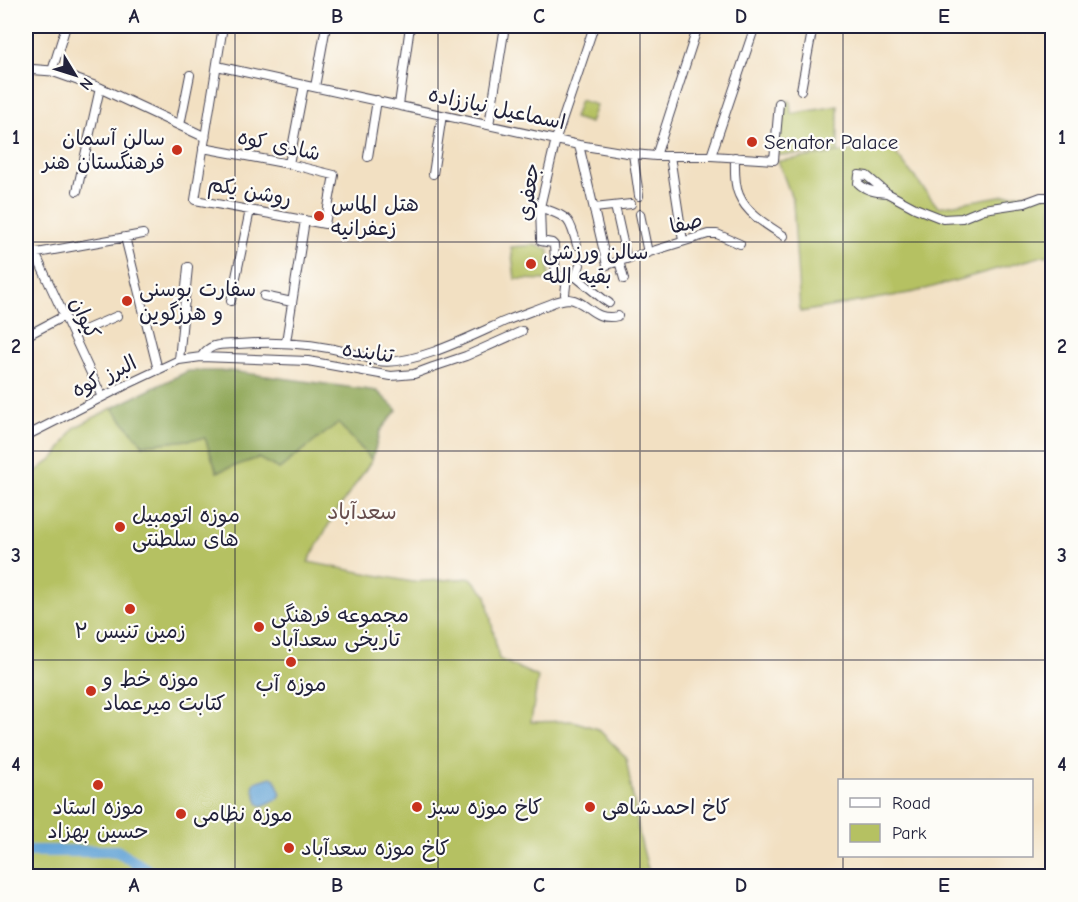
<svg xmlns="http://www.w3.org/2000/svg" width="1078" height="902" font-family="'Comic Neue','Playpen Sans Arabic',sans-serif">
	<rect width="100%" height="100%" fill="#fdfcf7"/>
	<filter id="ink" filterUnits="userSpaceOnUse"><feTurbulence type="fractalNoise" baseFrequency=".0167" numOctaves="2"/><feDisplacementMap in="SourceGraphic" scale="12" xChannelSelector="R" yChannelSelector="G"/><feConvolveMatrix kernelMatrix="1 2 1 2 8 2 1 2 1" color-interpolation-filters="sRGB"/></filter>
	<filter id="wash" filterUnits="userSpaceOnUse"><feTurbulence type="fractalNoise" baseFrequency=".008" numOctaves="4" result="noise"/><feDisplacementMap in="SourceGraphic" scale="24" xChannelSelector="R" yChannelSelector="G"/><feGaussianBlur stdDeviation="1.35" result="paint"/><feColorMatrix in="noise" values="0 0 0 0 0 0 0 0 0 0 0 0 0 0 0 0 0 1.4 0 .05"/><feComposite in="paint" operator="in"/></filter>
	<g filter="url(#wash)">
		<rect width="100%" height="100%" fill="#f2e0c2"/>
		<path fill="#b5c162" stroke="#6c724e" stroke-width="1.5" d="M580,100L596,105L590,123L574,118Z
			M790,101L791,114L838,106V153L890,146L938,207L1005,195L1052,192V255L1043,256L915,292L800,312L793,201L778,161L837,153L778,155L781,103Z
			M534,245L549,249V280L515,279L511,247Z
			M112,408L143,445L205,438L217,472L258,458L279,469L338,423L372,460L333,517L308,562L412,582L471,578L486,595L499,659L538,677L531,722L573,721L598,729L626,757L640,838L650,876H26V479L56,456L74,428Z"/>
		<path fill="#90a758" stroke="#59644a" stroke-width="1.5" d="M188,371H230L377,391L397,410L380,431L372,460L338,423L279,469L258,458L217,472L205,438L143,445L112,408Z"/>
		<path fill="#62a3d6" stroke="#426288" stroke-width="1.5" d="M271,777L275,779L281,794L278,799L262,806L258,803L253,787L255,782Z"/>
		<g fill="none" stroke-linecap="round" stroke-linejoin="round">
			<path stroke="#62a3d6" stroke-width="12" d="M26,851H117L157,876"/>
		</g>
	</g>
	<g filter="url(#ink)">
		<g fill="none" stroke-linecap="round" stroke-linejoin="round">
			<defs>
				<path id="minor" d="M594,26L556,139L540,207L541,238V241L552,243L554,245L556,276L576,277L603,299L609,303
					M217,66L579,145L633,154L656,156H711L774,160L779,103
					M52,71L66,26
					M315,87L326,26
					M801,90L813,26
					M399,105L410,26
					M180,125L190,75
					M489,125L505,26
					M579,145L607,265L708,234H717L740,244
					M203,148L289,164L334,175L325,224L195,200L223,26
					M633,154L639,196
					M656,156L698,26
					M670,156L683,241
					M711,156L755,26
					M368,157L377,100
					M735,157C735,169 734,184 739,195C747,214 767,225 784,236
					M289,164L304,85
					M433,174L442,115
					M77,191L100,88
					M887,193C876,192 866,191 858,183L859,175L867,176L887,193L915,208L943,219L962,218L984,209L1025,203L1041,197H1052
					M615,206L625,251
					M540,207C568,218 569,215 577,245
					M594,208L631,204
					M640,214L648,253
					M125,237L158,370
					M35,253L102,397
					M26,255L143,234
					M619,261L624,279
					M576,277L580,265
					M565,294L567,277
					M264,296L292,302
					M231,301L250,210
					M73,335L117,316
					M26,336L64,316
					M286,342L305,220
					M201,357C211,342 222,345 238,344C276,341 313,343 351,353C360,355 369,359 378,361C411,367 472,336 503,322C520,315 538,309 555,302C559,301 564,299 569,299C588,301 593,322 618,316
					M179,360L188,267
					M26,436L126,385L179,360L201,357L308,361L391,376L414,374L433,367L466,356L522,331"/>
				<path id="tertiary" d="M26,69L52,71L100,88L205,137"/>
			</defs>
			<use href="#minor" stroke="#413e4f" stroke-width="10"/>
			<use href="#tertiary" stroke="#413e4f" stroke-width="11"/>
			<use href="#minor" stroke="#fff" stroke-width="8"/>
			<use href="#tertiary" stroke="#fff" stroke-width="9"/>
		</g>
	</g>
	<path fill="none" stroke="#22223b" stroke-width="1.5" stroke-opacity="0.55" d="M235,26V876M438,26V876M640,26V876M843,26V780M26,242H1052M26,451H1052M26,660H1052M843,856V876"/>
	<g fill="#c8321e" stroke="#fdfcf7" stroke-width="2">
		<circle cx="752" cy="142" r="6"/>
		<circle cx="177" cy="150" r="6"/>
		<circle cx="319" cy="216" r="6"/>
		<circle cx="531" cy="264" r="6"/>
		<circle cx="127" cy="301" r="6"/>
		<circle cx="120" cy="527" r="6"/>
		<circle cx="130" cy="609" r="6"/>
		<circle cx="259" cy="627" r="6"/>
		<circle cx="291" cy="662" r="6"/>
		<circle cx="91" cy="691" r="6"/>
		<circle cx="98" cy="785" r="6"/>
		<circle cx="417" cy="807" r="6"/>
		<circle cx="590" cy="807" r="6"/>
		<circle cx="181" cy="814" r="6"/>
		<circle cx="289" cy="848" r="6"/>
	</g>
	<g text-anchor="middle" stroke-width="4.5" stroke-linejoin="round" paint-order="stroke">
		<g font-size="21" fill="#22223b" stroke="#fdfcf7">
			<text transform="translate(497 108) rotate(12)" y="7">اسماعیل نیاززاده</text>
			<text transform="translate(279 145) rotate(12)" y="7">شادی کوه</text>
			<text transform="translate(250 191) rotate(11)" y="7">روشن یکم</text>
			<text transform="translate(528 192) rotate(-82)" y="7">جعفری</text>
			<text transform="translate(686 223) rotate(-14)" y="7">صفا</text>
			<text transform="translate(85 318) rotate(65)" y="7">کیوان</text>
			<text transform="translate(368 352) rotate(8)" y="7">تنابنده</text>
			<text transform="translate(104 376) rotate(-26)" y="7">البرز کوه</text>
		</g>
		<g font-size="21" fill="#22223b" stroke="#fdfcf7" text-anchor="start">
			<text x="165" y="145" text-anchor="end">سالن آسمان<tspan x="165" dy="24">فرهنگستان هنر</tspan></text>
			<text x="764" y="149">Senator Palace</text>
			<text x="331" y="211">هتل الماس<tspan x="331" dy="24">زعفرانیه</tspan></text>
			<text x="543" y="259">سالن ورزشی<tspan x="543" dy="24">بقیه الله</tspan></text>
			<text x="139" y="296">سفارت بوسنی<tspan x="139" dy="24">و هرزگوین</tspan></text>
			<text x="132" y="522">موزه اتومبیل<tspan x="132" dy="24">های سلطنتی</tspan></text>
			<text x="271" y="622">مجموعه فرهنگی<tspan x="271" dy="24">تاریخی سعدآباد</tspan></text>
			<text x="130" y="638" text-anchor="middle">زمین تنیس ۲</text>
			<text x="103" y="686">موزه خط و<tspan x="103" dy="24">کتابت میرعماد</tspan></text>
			<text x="291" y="691" text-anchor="middle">موزه آب</text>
			<text x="98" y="814" text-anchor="middle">موزه استاد<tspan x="98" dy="24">حسین بهزاد</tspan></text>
			<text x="429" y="814">کاخ موزه سبز</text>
			<text x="602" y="814">کاخ احمدشاهی</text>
			<text x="193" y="821">موزه نظامی</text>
			<text x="301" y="855">کاخ موزه سعدآباد</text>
		</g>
		<g font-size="22" fill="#664c4b" stroke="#fdfcf7">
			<text x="362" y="519">سعدآباد</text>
		</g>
	</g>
	<rect width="1078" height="902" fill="none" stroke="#fdfcf7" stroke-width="66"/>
	<rect x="838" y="779" width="195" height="78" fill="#fdfcf7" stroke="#a5a5ac" stroke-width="1.5"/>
	<rect x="850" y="798" width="30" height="9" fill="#ffffff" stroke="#a5a5ac" stroke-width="1.5"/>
	<text x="892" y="809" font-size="18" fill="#22223b">Road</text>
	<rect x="850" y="824" width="30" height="18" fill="#b5c162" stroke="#a5a5ac" stroke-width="1.5"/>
	<text x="892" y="839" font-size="18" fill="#22223b">Park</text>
	<g transform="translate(75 75) rotate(128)" stroke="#fdfcf7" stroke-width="4.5" paint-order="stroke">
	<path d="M0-4.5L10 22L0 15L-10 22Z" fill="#22223b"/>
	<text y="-9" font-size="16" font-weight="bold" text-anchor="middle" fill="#22223b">N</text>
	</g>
	<rect x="33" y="33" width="1012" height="836" fill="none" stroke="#22223b" stroke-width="2"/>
	<g font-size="20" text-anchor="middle" font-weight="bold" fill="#22223b">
		<text x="134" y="23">A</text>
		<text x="337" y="23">B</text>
		<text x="539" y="23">C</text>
		<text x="741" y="23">D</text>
		<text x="944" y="23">E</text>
		<text x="16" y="144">1</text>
		<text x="1062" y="144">1</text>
		<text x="16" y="353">2</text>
		<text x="1062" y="353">2</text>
		<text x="16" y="562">3</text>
		<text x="1062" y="562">3</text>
		<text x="16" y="771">4</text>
		<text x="1062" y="771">4</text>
		<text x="134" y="892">A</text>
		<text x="337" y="892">B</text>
		<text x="539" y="892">C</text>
		<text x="741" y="892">D</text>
		<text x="944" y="892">E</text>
	</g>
</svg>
